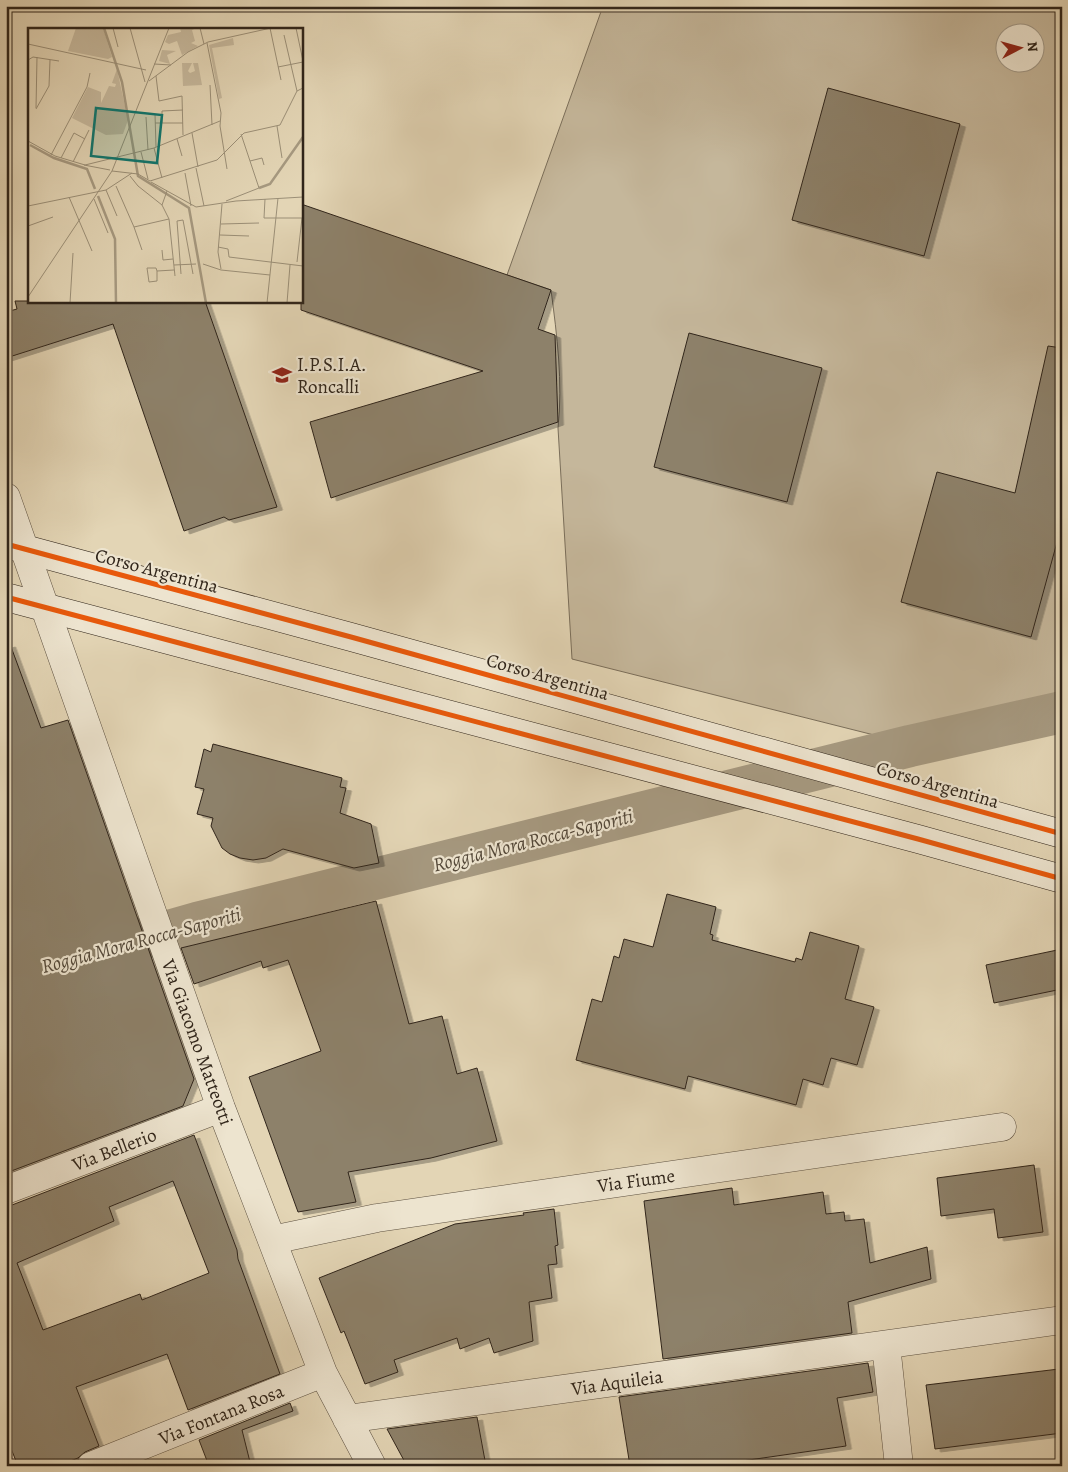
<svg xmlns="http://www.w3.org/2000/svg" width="1068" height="1472" font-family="Alegreya,serif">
	<defs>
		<filter id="shadow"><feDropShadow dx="5.5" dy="3" stdDeviation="0" flood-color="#0004"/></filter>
	</defs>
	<rect width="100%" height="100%" fill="#e3d5b5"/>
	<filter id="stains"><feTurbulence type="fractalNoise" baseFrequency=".004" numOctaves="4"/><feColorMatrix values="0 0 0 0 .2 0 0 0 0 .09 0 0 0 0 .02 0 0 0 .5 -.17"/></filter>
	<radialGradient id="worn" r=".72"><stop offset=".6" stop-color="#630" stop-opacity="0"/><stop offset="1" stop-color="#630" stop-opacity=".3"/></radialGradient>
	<path fill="#c5b79b" stroke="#7a6e5a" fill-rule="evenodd" d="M603,6H1062V697L882,737L572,659L558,428C563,383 557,335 551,290L507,275ZM1006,32H1036V62H1006Z"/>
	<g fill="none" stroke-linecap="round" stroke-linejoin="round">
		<path stroke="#a69980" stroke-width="42" d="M116,946L197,923L910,746L1062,712"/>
	</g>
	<path fill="#8d816b" stroke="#30251a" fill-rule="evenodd" filter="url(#shadow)" d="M828,88L960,124L924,256L792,220Z
		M301,204L551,290L538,329L555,335L558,422L331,498L310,422L483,371L301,310Z
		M15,301H205L277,507L229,520L224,517L184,531L113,324L6,358V312L17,309Z
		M689,333L822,368L787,502L654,467Z
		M1048,346L1062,348V524L1031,637L901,602L937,472L1015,493Z
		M10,644L41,728L68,720L194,1079L183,1106L6,1173V645Z
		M213,744L342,778L340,787L346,788L340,813L371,824L379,863L354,868L283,849L266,858L253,860L240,858L230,854L222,848L211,826L213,818L197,814L204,789L195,787L204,749L211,752Z
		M667,894L716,907L710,934L713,935L712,940L795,962L796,958L802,960L810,932L859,946L845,999L874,1007L857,1065L831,1058L823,1085L803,1079L796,1105L688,1076L685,1089L576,1060L592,999L602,1002L614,956L619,958L624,939L653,947Z
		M376,901L409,1024L442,1016L457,1074L477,1068L497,1141L431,1158L348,1172L356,1202L298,1212L249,1077L321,1051L288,960L263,968L261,961L194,984L181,948Z
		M1062,949V989L994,1003L986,965Z
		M194,1135L237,1250L238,1259L280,1374L188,1410L167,1354L76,1387L99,1446L85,1452L78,1458L58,1466H18L6,1436V1205H12ZM173,1181L209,1273L142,1300L140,1294L43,1330L17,1263L114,1221L109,1207Z
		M1034,1165L1043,1232L998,1238L994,1209L941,1216L937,1178Z
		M732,1188L734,1205L823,1192L826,1214L844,1212L845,1221L864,1219L870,1263L927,1247L931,1279L848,1302L852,1333L663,1359L644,1201Z
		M554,1209L558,1245L555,1246L557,1264L548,1265L552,1298L529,1302L533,1341L494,1353L489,1338L460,1349L457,1338L394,1360L398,1372L365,1384L344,1331L341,1333L319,1278L455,1224L524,1215L523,1213Z
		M868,1363L873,1392L837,1398L846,1446L735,1462L736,1466H630L619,1397Z
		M1059,1369L1062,1389V1433L935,1449L926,1385Z
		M290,1403L293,1411L242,1430L251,1466H209L199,1440Z
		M477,1417L486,1466H407L387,1429Z"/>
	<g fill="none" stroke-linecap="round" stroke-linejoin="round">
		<defs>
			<path id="street" d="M6,497L221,1108L323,1373L372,1466
				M6,1190L221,1108
				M272,1240L377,1218L1002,1127
				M886,1345L899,1466
				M347,1419L1062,1320
				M91,1466L323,1373"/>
			<path id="secondary" d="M6,544L351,637L1062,834
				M6,597L918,839L1062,879"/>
		</defs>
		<use href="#street" stroke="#5d5141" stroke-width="29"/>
		<use href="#secondary" stroke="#30251a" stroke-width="29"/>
		<use href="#street" stroke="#ede4cf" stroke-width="28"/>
		<use href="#secondary" stroke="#ede4cf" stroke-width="28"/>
		<defs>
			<path id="cycleway" d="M6,544L351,637L1062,834
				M6,597L918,839L1062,879"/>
		</defs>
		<use href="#cycleway" stroke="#ede4cf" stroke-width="8"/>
		<use href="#cycleway" stroke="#e8590c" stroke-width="5"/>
	</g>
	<defs>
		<symbol id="school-bare" viewBox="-9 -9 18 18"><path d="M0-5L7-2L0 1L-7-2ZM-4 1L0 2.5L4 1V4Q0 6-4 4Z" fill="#8f2418" stroke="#ede4cf" stroke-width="2.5" paint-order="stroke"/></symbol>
	</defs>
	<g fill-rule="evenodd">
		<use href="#school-bare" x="268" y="361" width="28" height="28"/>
	</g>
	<g text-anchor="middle" stroke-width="4.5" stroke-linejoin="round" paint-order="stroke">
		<g font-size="19" fill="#30251a" stroke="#ede4cf" text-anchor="start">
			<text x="297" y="371">I.P.S.I.A.<tspan x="297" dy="22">Roncalli</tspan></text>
		</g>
		<g font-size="19" fill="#30251a" stroke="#ede4cf">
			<text transform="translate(157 570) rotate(15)" y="7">Corso Argentina</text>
			<text transform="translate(548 676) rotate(16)" y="7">Corso Argentina</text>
			<text transform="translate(938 784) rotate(16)" y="7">Corso Argentina</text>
			<text transform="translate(198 1042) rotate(70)" y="7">Via Giacomo Matteotti</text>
			<text transform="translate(114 1149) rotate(-21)" y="7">Via Bellerio</text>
			<text transform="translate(636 1180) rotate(-8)" y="7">Via Fiume</text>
			<text transform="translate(617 1382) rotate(-8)" y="7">Via Aquileia</text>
			<text transform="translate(221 1414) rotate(-22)" y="7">Via Fontana Rosa</text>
		</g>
		<g font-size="20" font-style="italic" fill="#534839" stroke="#ede4cf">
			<text transform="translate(533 840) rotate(-14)" y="7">Roggia Mora Rocca-Saporiti</text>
			<text transform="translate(141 940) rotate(-15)" y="7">Roggia Mora Rocca-Saporiti</text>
		</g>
	</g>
	<g transform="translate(28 28)">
		<rect width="275" height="275" fill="#e3d5b5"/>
		<path d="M48,0H75L84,29L80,31L40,23ZM152,0H168L164,2L167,13L163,15L170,18L154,27L149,13L141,16L137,14L140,7L153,4ZM205,10L206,17L184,20L194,70L191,71L181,17ZM134,22L148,23L139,27L142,36L131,33ZM154,35H164L160,43L162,45L167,43L165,35H170L174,57L155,58ZM89,41L100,92L95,106L78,107L44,90L60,59L73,64V75L81,58L87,59L88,56L84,55Z" fill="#c5b79b"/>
		<path fill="none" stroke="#a69980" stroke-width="2.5" d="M76,0L94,54L110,148L161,180L178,275M2,117L26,130L59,141L67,161M231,160L242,156L275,109M70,168L87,211L88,275"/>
		<path fill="none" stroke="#9b8f77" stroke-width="1" d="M85,0L90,19M102,0L117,54M172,0L176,16M242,0L253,52M268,0L275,33M256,7L269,63M179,15L193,85L192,98L199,141M0,16L118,42M0,32L5,29L31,33M126,36L143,37M250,39L275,34M128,48L131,73L154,68L155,107M121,53L160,24L180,14L243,0M182,57L184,97M8,80L9,29M8,81L21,58L22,32M127,86L128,119M118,89L120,122M127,95H155M134,95V83L155,82M249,98L254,130M164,105L170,139M149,111L154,128M0,113L27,128L57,137L126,120L192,93M126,120L134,150M113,124L120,151M23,127L59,59L62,45M33,130L46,105L57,111M222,133L234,130L236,137M45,134L61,102M56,137L82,142M168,140L176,178M84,143L110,146L122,153L189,132L216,105L252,97L269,63L275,60M157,145L163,178M102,148L110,158L134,177M123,154L168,179L208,173L275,169M88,158L106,199L141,191M78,162L89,188M139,163L134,177L141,191L147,248M41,169L64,223M66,171L80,205M237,171L236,190H275M198,173L231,160L213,106M0,178L78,162L104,145M193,196L231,195M0,198L25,189M106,199L114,222M192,207L221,208M190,219L200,221L201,229L275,238M134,222L135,232L145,231M269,234L274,190M175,236L193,242L242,247M146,237L168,236M193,241L190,224L194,176M129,243L128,240H119L121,254L129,253V243L146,242M153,246L149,193L155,192L165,246M0,269L84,143L141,0M42,275L45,225M239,275L250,170M259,275L262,237"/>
		<path fill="#0f766e" fill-opacity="0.15" stroke="#0f766e" stroke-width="2.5" d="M68,80L134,87L129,135L63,128Z"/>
		<rect width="275" height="275" fill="none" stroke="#30251a" stroke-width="2.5"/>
	</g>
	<rect width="1068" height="1472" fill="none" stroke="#e3d5b5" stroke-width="25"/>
	<rect x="8" y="8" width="1053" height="1457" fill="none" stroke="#30251a" stroke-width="2.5"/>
	<rect x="12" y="12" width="1043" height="1447" fill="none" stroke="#30251a"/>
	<g transform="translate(1020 48) rotate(84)"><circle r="24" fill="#ede4cf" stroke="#a19887"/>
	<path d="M0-4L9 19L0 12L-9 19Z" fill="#8f2418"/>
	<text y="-8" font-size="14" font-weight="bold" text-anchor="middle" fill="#30251a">N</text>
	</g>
	<rect width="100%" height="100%" filter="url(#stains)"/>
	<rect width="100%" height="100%" fill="url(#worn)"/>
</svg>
